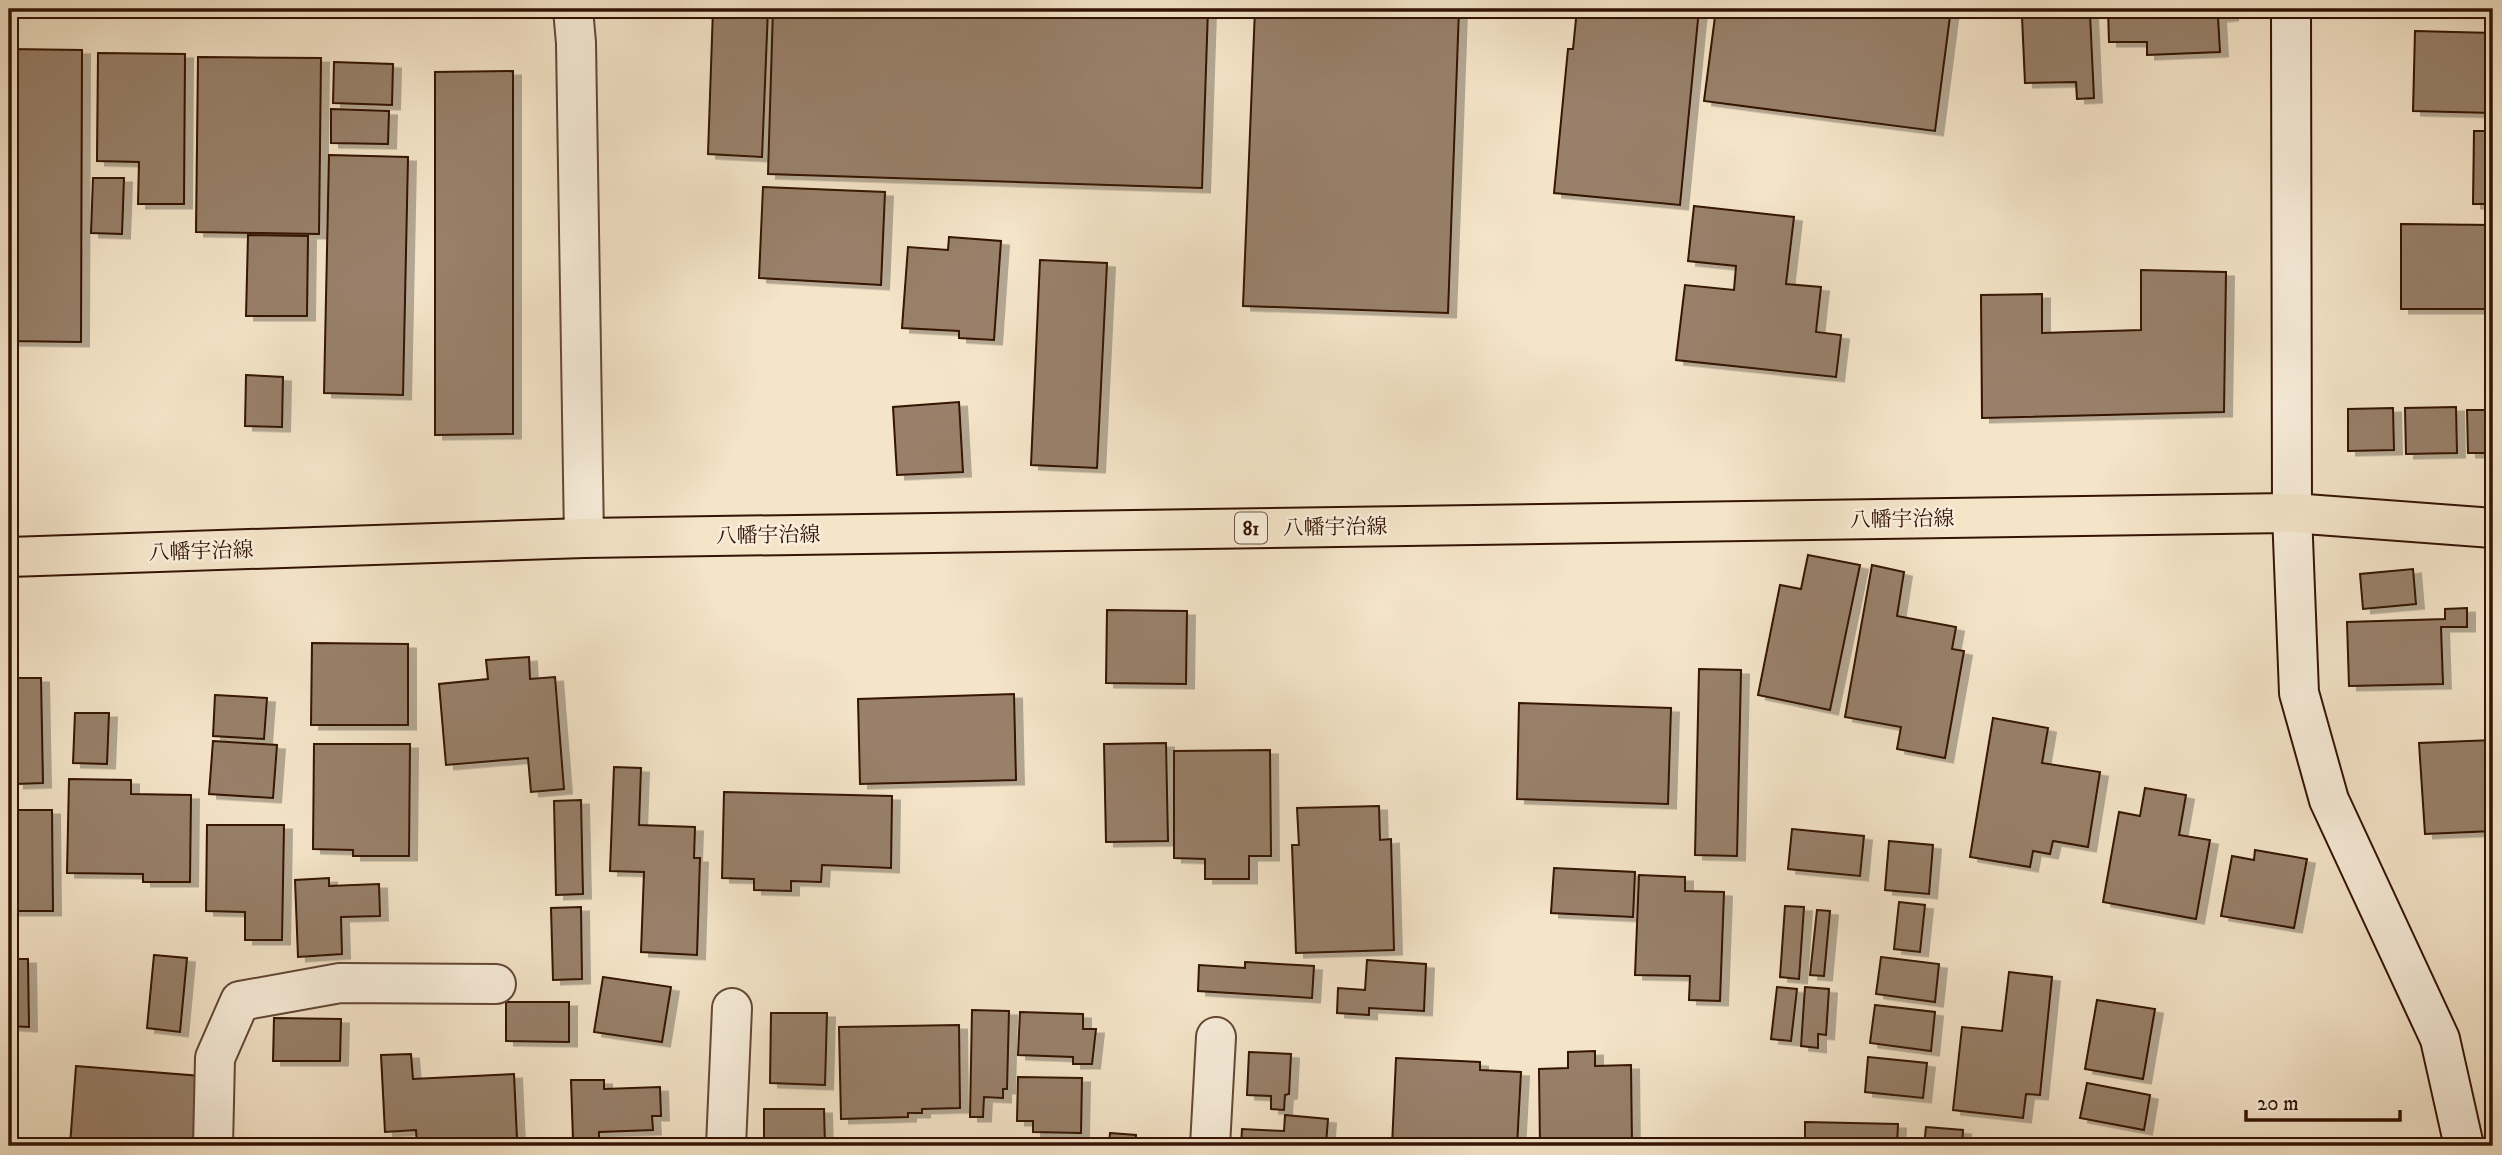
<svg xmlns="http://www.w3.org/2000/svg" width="2502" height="1155" font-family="'IM FELL DW Pica','Noto Serif JP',serif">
	<defs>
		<filter id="shadow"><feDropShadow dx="8" dy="4.5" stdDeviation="0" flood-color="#0004"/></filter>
	</defs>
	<rect width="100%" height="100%" fill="#f4e4c8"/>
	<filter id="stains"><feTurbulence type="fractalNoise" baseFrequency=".00286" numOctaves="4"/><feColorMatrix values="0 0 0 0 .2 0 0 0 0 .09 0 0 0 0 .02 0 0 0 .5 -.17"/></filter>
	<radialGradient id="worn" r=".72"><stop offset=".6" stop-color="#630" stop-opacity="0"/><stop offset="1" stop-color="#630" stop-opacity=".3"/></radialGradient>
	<path fill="#98806a" stroke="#341304" stroke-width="2" filter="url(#shadow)" d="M9,9H145V13Z
		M713,9H768L762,157L708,154Z
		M773,9H1208L1202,188L768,174Z
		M1255,9H1459L1448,313L1243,306Z
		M1577,9H1699L1680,205L1554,193L1568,49H1573Z
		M1716,9H1951L1935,131L1704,101Z
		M2023,9H2105L2024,11Z
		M2108,9H2230V16L2218,17L2220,52L2147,55V42H2109Z
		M2394,9H2493V13L2394,12Z
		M2090,14L2094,98L2077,99L2076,82L2025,83L2022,17Z
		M2415,31L2493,33V113L2413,111Z
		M9,49L82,50L81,342L9,341Z
		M98,53L185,54L184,204H138L139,162L97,161Z
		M198,57L321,58L319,234L196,232Z
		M334,62L393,64L392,105L333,103Z
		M513,71V434L435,435V72Z
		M331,109L389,111L388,144L331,143Z
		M2474,131H2493V204H2473Z
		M329,155L408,157L403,395L324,393Z
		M93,178H124L122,234L91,233Z
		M763,187L885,192L881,285L759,278Z
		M1694,206L1794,217L1786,284L1821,287L1816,332L1841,335L1836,377L1676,360L1685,285L1734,290L1736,266L1688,261Z
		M2401,224L2493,225V309H2401Z
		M248,235L308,236L307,316H246Z
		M949,237L1001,241L994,340L959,338V331L902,328L908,247L948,250Z
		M1040,260L1107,263L1097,468L1031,465Z
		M2141,270L2226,272L2224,412L1982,418L1981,295L2042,294V333L2141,330Z
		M246,375L283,377L282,427L245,426Z
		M959,402L963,472L897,475L893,407Z
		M2456,407L2457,453L2406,454L2405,408Z
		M2393,408L2394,450L2348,451V409Z
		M2467,410H2493V453H2468Z
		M1808,555L1860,565L1830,710L1758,695L1780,585L1801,589Z
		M1872,565L1904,572L1897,616L1956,627L1952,649L1964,651L1945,758L1897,749L1901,727L1845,717Z
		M2413,569L2416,604L2363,609L2360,574Z
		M2467,608V627H2441L2443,684L2349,686L2347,622L2445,619V609Z
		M1107,610L1187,611L1186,684L1106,683Z
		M312,643L408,644V725H311Z
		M529,657L530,679L555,677L564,789L531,792L528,758L446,765L439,684L488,679L486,660Z
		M1699,669L1741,670L1737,856L1695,855Z
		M9,678H41L43,783L16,784L15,760L9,761Z
		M1014,694L1016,780L860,784L858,699Z
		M215,695L267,698L264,739L213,736Z
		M1519,703L1671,708L1668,804L1517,799Z
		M75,713H109L107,764L73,763Z
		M1993,718L2048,728L2042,763L2100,772L2088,847L2053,841L2050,854L2033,851L2030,867L1970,857Z
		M2493,740V831L2425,834L2419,743Z
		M213,741L277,745L273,798L209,794Z
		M1166,743L1168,841L1106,842L1104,744Z
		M314,744H410L409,856H353V850L313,849Z
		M1270,750L1271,856H1249V879H1205V859L1174,858V751Z
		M614,767L641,768L639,825L695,827L694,858H700L697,955L641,952L644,872L610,871Z
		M69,779L131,780V794L191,795L190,882H143V874L67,873Z
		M2145,788L2186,795L2179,835L2210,840L2196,919L2103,902L2119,812L2140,816Z
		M724,792L892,796L891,868L822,865L821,882L791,881V891L754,890V879L722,878Z
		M581,800L583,894L556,895L554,801Z
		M1379,806L1380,840L1391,839L1394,950L1296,953L1292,845H1299L1297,808Z
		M9,810H52L53,911H9Z
		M207,825H284L282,940H245V912L206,911Z
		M1792,829L1864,836L1860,876L1788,869Z
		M1889,841L1933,845L1929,894L1885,890Z
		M2255,850L2307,859L2294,928L2221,916L2232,856L2254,860Z
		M1554,868L1635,872L1633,917L1551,913Z
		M1639,875L1685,877V891L1724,892L1720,1001L1689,1000L1690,976L1635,975Z
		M329,878V886L379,884L380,916L341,917L342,954L298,957L295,880Z
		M1899,902L1925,905L1920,952L1894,949Z
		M1785,906L1804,907L1799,979L1780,977Z
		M581,907L582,979L553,980L551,908Z
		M1817,910L1830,911L1824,976L1810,975Z
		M154,955L187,958L180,1032L147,1028Z
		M1881,957L1939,964L1935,1002L1876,994Z
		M9,959H28L29,1027L9,1026Z
		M1367,960L1426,964L1424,1011L1369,1008V1015L1337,1013L1338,988L1365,990Z
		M1245,962L1314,966L1312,998L1198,991L1199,965L1245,968Z
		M2009,972L2052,977L2040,1095L2026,1094L2023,1118L1953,1110L1962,1027L2002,1031Z
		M603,977L671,987L662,1042L594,1032Z
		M1777,987L1797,989L1791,1041L1771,1039Z
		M1805,987L1829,989L1826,1035L1818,1034V1048L1801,1046Z
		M2097,1000L2155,1009L2143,1079L2085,1069Z
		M506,1002H569V1042L506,1041Z
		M1875,1005L1935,1012L1931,1051L1870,1043Z
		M972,1010L1009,1011L1007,1089H1003V1098L984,1097L983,1117H970Z
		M1020,1012L1083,1014V1029H1096L1092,1064H1073V1057L1018,1055Z
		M771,1013H827L825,1085L770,1083Z
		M274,1018L341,1019L340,1061H273Z
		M959,1025L960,1108L922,1109V1113H908V1117L841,1119L839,1027Z
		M1595,1051V1066L1631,1065L1632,1146H1540L1539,1069L1568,1068V1052Z
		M1249,1052L1291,1054L1289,1094L1285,1095L1284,1110L1271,1109V1096L1247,1095Z
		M411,1054L413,1079L514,1074L517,1139L417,1144L416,1130L385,1132L381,1055Z
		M1868,1057L1927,1063L1923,1098L1865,1092Z
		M1396,1058L1480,1062V1070L1521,1072L1517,1146H1392Z
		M76,1066L201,1076L196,1144L155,1142V1146L70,1145Z
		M1018,1077L1082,1078L1081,1133L1033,1132V1121H1017Z
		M571,1080H604V1089L660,1087L661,1116H652L653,1130L599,1132V1140H573Z
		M2087,1083L2150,1095L2144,1130L2080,1118Z
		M764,1109H824L825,1146H764Z
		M1285,1115L1328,1119L1326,1144L1347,1146H1241L1242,1129L1284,1131Z
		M1805,1122L1898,1124L1897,1146H1805Z
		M1926,1127L1963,1130L1962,1146H1924Z
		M1110,1133L1136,1135L1135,1146H1109Z
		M319,1143V1146H236V1144Z"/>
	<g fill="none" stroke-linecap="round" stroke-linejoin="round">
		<defs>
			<path id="street" d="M573,9L576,43L584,538
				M213,1146L215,1058L240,1001L340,983L496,984
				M726,1146L732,1008
				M1210,1146L1216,1037"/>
			<path id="secondary" d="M2291,9L2292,513L2299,693L2329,800L2440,1039L2464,1146"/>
			<path id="primary" d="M9,557L584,538L2292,513L2493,528"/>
		</defs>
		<use href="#street" stroke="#644735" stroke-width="42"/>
		<use href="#secondary" stroke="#341304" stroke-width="42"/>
		<use href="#primary" stroke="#341304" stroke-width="42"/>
		<use href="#street" stroke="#f8eddb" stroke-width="38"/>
		<use href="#secondary" stroke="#f8eddb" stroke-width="38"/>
		<use href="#primary" stroke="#f4e4c8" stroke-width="38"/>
	</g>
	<g text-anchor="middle" stroke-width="5" stroke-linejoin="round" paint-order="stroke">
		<rect fill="#f8eddb" stroke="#6f5444" stroke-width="2" x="1235" y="512.5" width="32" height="31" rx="5"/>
		<g font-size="19" font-weight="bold" fill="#341304">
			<text x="1251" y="535">81</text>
		</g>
		<g font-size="21" fill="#341304" stroke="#f8eddb">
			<text transform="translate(1902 519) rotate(-1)" y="7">八幡宇治線</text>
			<text transform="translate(1335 527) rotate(-1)" y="7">八幡宇治線</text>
			<text transform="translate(768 535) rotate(-1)" y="7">八幡宇治線</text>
			<text transform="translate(201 551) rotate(-2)" y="7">八幡宇治線</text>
		</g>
	</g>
	<rect width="2502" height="1155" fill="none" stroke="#f4e4c8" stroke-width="35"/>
	<rect x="10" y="10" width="2481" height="1134" fill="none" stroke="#341304" stroke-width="3.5"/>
	<rect x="18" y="18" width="2467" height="1120" fill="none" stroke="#341304" stroke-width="2"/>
	<path d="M2246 1110v10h154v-10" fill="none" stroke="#341304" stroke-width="3.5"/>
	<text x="2257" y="1110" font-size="21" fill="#341304" stroke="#f8eddb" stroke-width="5" paint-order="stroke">20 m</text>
	<rect width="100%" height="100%" filter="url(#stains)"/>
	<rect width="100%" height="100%" fill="url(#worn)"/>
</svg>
